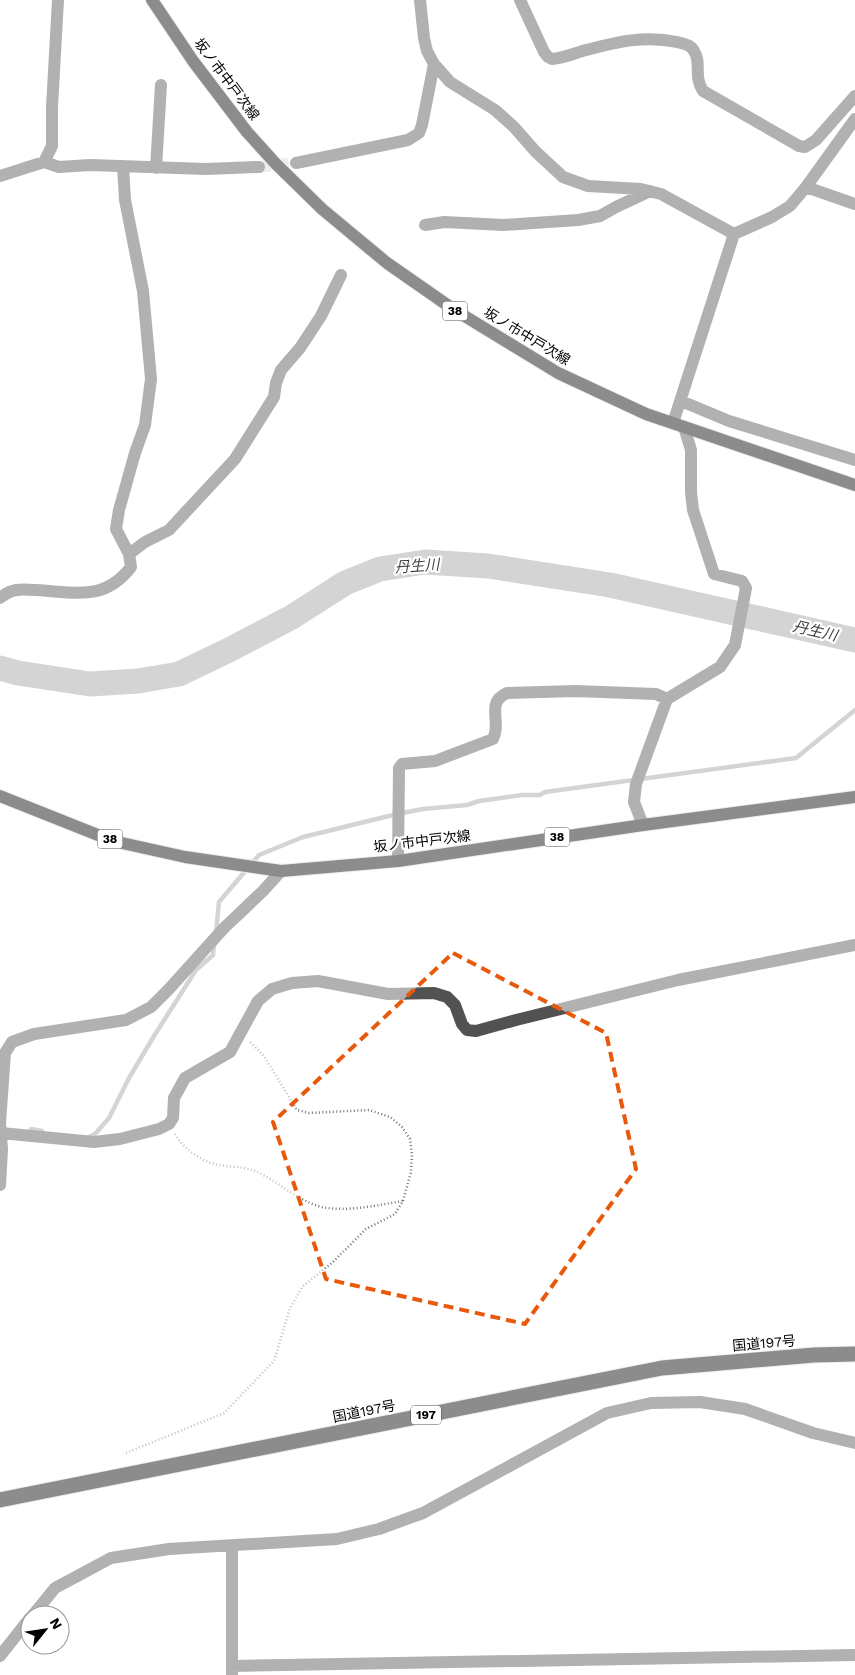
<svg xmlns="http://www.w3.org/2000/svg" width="855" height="1675" font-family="'Work Sans','Noto Sans JP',sans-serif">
	<rect width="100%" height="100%" fill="#fff"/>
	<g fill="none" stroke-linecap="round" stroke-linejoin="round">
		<path stroke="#a0a0a0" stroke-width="4.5" d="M216,932L219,902L259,855L303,837L397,814L423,809L467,805L479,801L522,795H540L545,792L796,758L855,710
			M31,1129L42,1131
			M88,1138L96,1133L109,1118L129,1078L154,1036L196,970L213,955L214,945"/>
		<path stroke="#a0a0a0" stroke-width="25" d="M0,668L18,673L90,684L138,681L179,674L229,650L292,617L345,583L380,569L425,562L488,566L610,585L855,640"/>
		<path stroke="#d9d9d9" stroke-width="12" stroke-dasharray="12 6" stroke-linecap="butt" d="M259,167L296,163"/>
		<defs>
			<path id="major" d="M152,0L193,61L247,132L276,164L322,209L387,263L453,309L558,373L646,414L855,485
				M0,796L113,841L185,857L281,871L398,861L643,825L855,797"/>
			<path id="highway" d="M0,1500L662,1368L814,1355L855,1354"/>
		</defs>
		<use href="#major" stroke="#dbdbdb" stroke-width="14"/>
		<use href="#highway" stroke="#dbdbdb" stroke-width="17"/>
		<path stroke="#747474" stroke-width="2.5" stroke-dasharray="1 2.5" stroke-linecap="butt" d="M175,1134C182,1146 193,1155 206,1161C220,1168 240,1165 255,1171C279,1181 300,1204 327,1208C353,1211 378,1205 403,1201
			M126,1453L224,1413L274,1361L290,1308L303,1286L333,1262L366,1229L395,1214L403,1201L411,1172L412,1155L410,1139L402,1127L390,1117L369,1110L309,1113L297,1110L264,1056L250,1042"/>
		<path stroke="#525252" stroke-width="12" d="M420,0L424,38L427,51L434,64L450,82L495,110L514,127L535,151L563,177L588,186L641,189L661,194L734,234L772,217L790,206L806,187L855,119
			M520,0L544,52L548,57L552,59C564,58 575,53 586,50C617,42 645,35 677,42C684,44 690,44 694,51C702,63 693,76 703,91L799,146L805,147L816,140L855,96
			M44,162L59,167L90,165L206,169L259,167
			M296,163L408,140L419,133L422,125L434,64
			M156,168L161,85
			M0,176L44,162L52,146V107L58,0
			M806,187L855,204
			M425,225L444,222L504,225L578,220L600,216L616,207L650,191
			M681,401L729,421L855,460
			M673,423L734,234
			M129,554L145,542L169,530L235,459L274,397L276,383L281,370L300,348L321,316L341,275
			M0,598C12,588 21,589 36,590C75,592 104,602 131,567L129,554L116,529L119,510L135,453L145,425L151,379L143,291L125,200L123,166
			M643,825L634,802L636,784L667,699L720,667L735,645L746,588L742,581L714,574L693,510L691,492V450L684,427
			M398,861L399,768L402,764L435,761L493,739C502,721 485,703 507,693L575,691L656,694L667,699
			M1,1133L94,1142L120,1139L159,1129L169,1124L173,1118L174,1098L185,1078L230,1052L258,1001L272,989L292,983L318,981L388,994L434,993L447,997L455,1005L462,1024L467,1030L476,1031L516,1020L678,980L855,945
			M0,1185L2,1149L0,1123L5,1053L12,1042L34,1034L126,1020L151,1007L169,989L224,928L263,891L281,871
			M33,1615L55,1588L111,1558L169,1549L337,1539L379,1529L423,1513L607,1413L651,1403L700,1402L745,1409L813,1433L855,1443
			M0,1656L30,1618
			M232,1666L855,1655
			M232,1675V1546"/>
		<use href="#major" stroke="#000" stroke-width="12"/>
		<use href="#highway" stroke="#000" stroke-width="15"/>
	</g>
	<path d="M0 0H855V1675H0ZM453,953L606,1033L636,1169L525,1324L326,1279L273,1122Z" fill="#fff" fill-opacity=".55" fill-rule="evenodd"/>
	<path fill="none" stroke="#e8590c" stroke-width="4" stroke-dasharray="10 6" stroke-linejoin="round" d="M453,953L606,1033L636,1169L525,1324L326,1279L273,1122Z"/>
	<g text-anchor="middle" stroke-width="4.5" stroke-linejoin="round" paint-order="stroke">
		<g fill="#fff" stroke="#4c4c4c" stroke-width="1">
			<rect x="442.5" y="301.5" width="25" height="19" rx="4"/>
			<rect x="544.5" y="827.5" width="25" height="19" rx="4"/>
			<rect x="97.5" y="829.5" width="25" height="19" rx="4"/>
			<rect x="411" y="1405.5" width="30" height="19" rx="4"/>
		</g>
		<g font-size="12" font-weight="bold" fill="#000">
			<text x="455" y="315">38</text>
			<text x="557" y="841">38</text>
			<text x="110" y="843">38</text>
			<text x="426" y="1419">197</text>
		</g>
		<g font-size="14" fill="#000" stroke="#fff">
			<text transform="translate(227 79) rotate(53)" y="5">坂ノ市中戸次線</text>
			<text transform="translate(527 336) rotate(31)" y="5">坂ノ市中戸次線</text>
			<text transform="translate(422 841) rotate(-7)" y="5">坂ノ市中戸次線</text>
			<text transform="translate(764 1343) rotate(-5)" y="5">国道197号</text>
			<text transform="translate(364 1411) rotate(-11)" y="5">国道197号</text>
		</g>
		<g font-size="15" font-style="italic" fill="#414141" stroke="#fff">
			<text transform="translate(417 566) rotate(-4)" y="5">丹生川</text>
			<text transform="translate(815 631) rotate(13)" y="5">丹生川</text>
		</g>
	</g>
	<g transform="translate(45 1630) rotate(60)"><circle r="24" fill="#ffffff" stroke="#999999"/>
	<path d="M0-4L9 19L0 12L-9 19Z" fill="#000000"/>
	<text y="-8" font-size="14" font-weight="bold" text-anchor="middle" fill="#000000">N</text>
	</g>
</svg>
